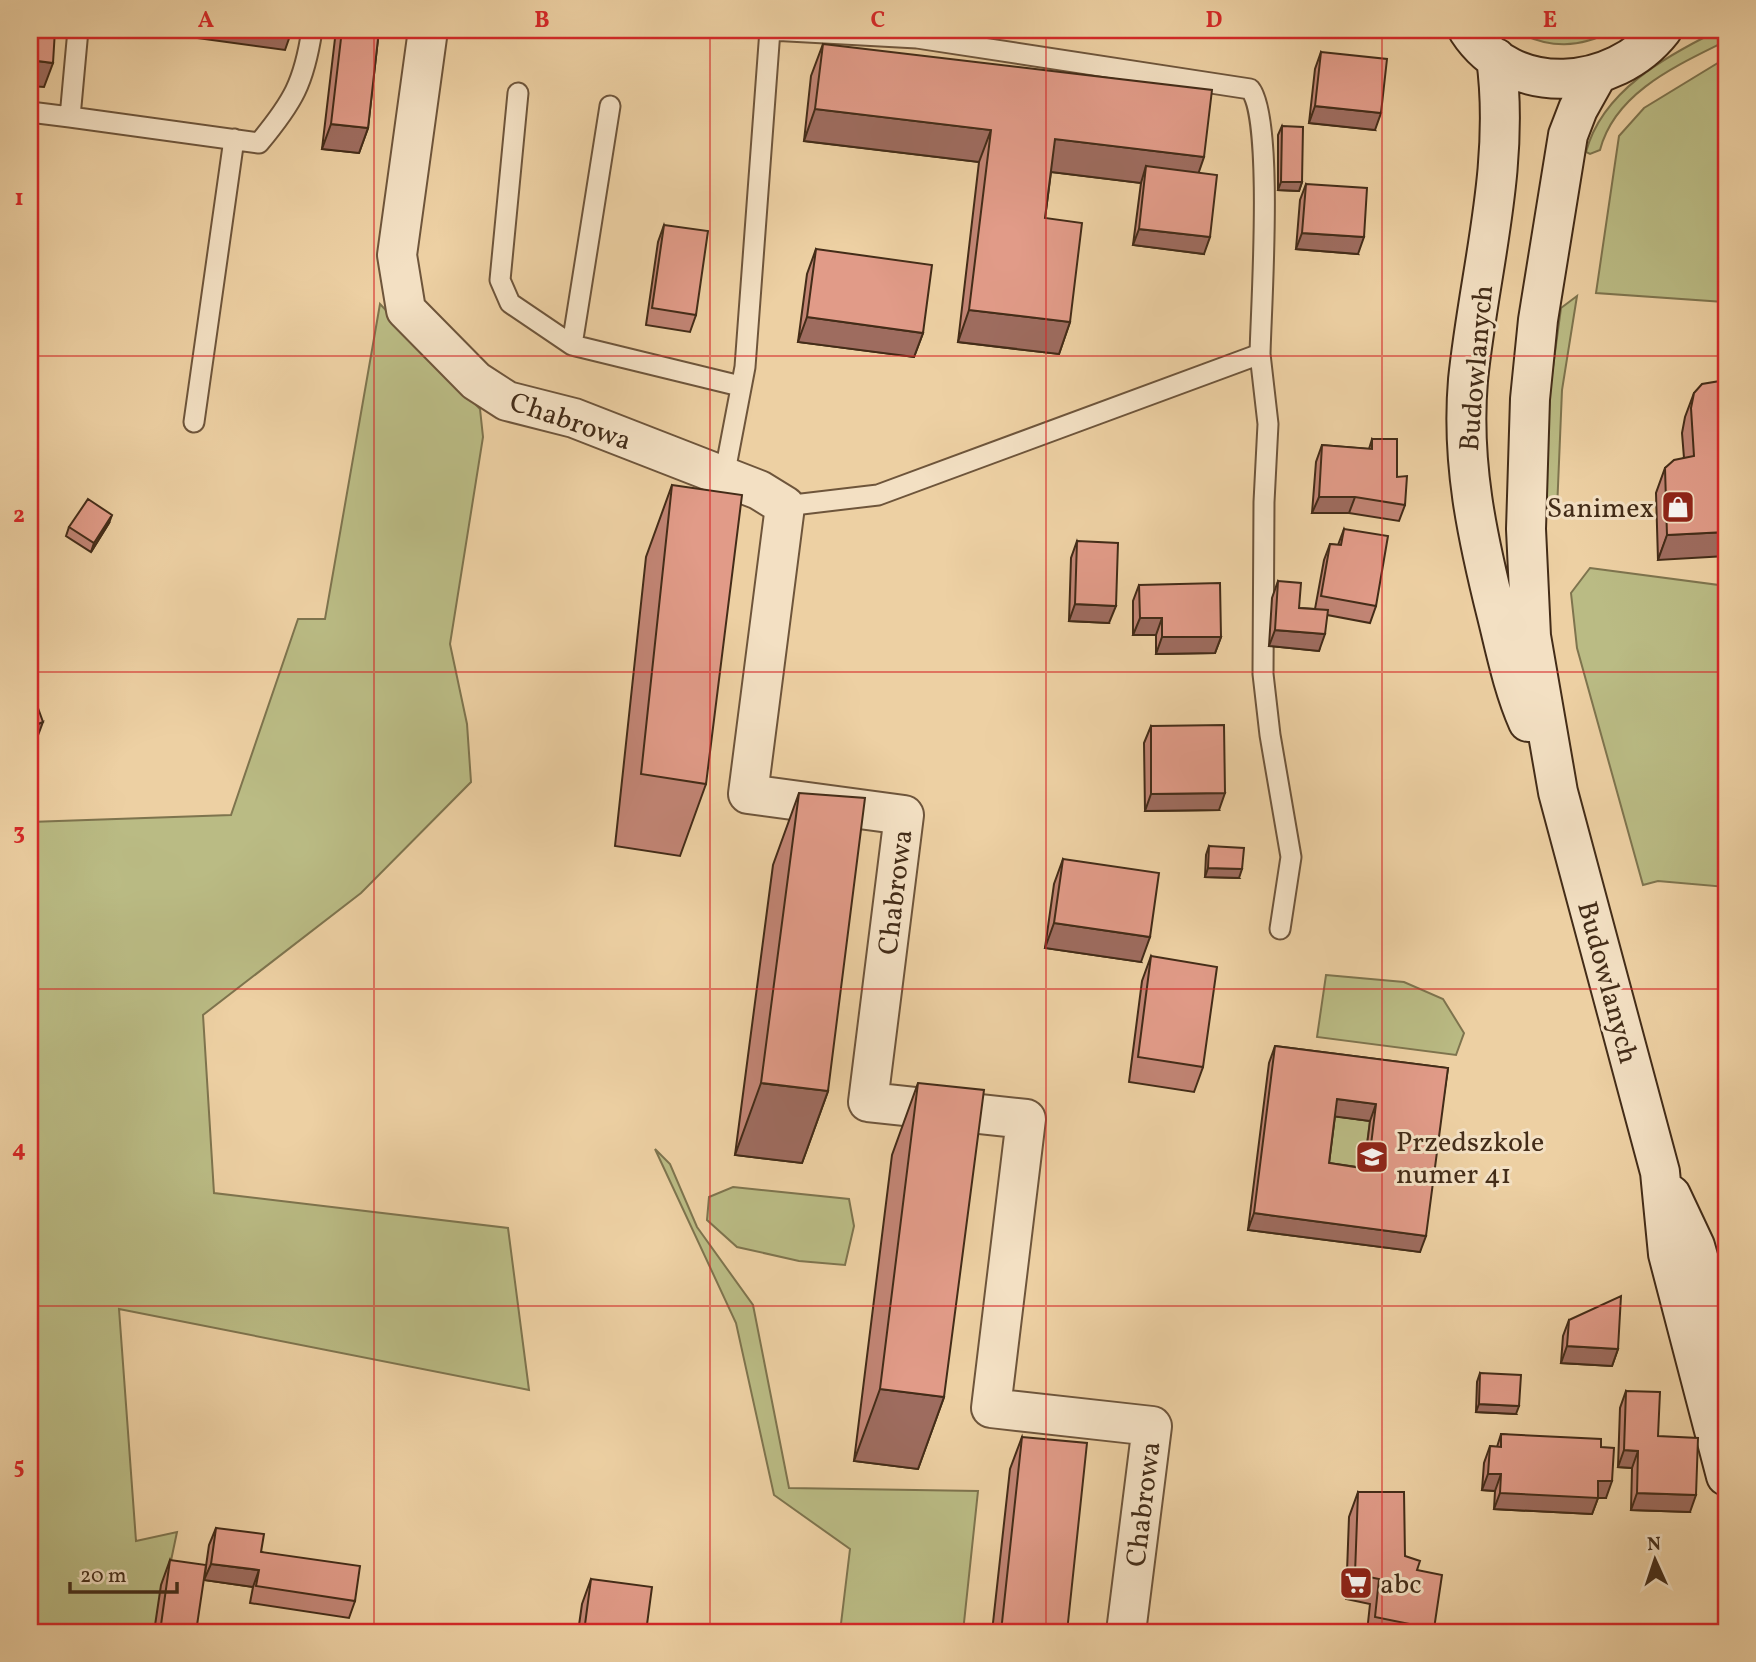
<svg xmlns="http://www.w3.org/2000/svg" width="1756" height="1662" font-family="Vollkorn,serif">
	<rect width="100%" height="100%" fill="#edd0a3"/>
	<filter id="stains"><feTurbulence type="fractalNoise" baseFrequency=".00286" numOctaves="4"/><feColorMatrix values="0 0 0 0 .2 0 0 0 0 .09 0 0 0 0 .02 0 0 0 .5 -.17"/></filter>
	<radialGradient id="worn" r=".72"><stop offset=".6" stop-color="#630" stop-opacity="0"/><stop offset="1" stop-color="#630" stop-opacity=".3"/></radialGradient>
	<path fill="#babb84" stroke="#7e744e" stroke-width="2" d="M1514,30H1615C1579,48 1550,50 1514,30Z
		M1719,30H1726V41C1678,65 1615,92 1600,150L1590,154L1586,152C1602,91 1666,56 1719,30Z
		M1726,58V305L1724,302L1596,293L1619,136L1644,108Z
		M1577,296L1562,390L1557,510L1545,498L1550,389L1561,308Z
		M380,304L480,409L483,437L450,644L467,724L471,782L361,893L203,1015L214,1193L508,1228L529,1390L119,1309L136,1541L177,1532L156,1632H30V822L231,815L298,619H325Z
		M1590,568L1726,586V887L1658,881L1643,885L1577,648L1571,593Z
		M1326,975L1404,982L1443,999L1464,1033L1456,1055L1317,1037Z
		M1331,1116L1370,1121L1362,1185L1323,1180Z
		M655,1149L670,1164L697,1227L753,1305L789,1488L978,1491L963,1632H840L850,1549L774,1495L736,1323Z
		M733,1187L849,1199L854,1226L845,1265L799,1261L737,1247L707,1220L709,1197Z"/>
	<g fill="none" stroke-linecap="round" stroke-linejoin="round">
		<defs>
			<path id="lane" d="M518,93L500,280L510,303L572,345L740,386
				M30,112L70,117L78,30
				M70,117L259,143C293,102 304,83 312,30
				M572,345L610,106
				M194,422L234,139
				M724,477L745,367L770,30L917,38L1250,89C1274,117 1261,308 1260,354
				M785,506L878,495L1260,354L1268,424L1264,502L1263,674L1270,735L1291,857L1280,929"/>
			<path id="street" d="M428,30L397,255L406,310L476,381L507,401L574,418L759,490L785,506L748,794L904,815L868,1102L1026,1119L991,1408L1152,1426L1126,1632"/>
			<path id="secondary" d="M1468,30C1513,99 1614,91 1662,30
				M1496,58C1511,167 1479,272 1468,380C1461,462 1477,536 1497,616C1506,652 1513,688 1528,722
				M1597,75L1578,109L1568,135L1538,320L1530,399L1526,529L1531,636L1558,792L1660,1172L1668,1254L1726,1476
				M1671,1195L1695,1246L1726,1354"/>
		</defs>
		<use href="#lane" stroke="#6e553b" stroke-width="23"/>
		<use href="#street" stroke="#6e553b" stroke-width="42"/>
		<use href="#secondary" stroke="#432c18" stroke-width="42"/>
		<use href="#lane" stroke="#f3e0c3" stroke-width="19"/>
		<use href="#street" stroke="#f3e0c3" stroke-width="38"/>
		<use href="#secondary" stroke="#f3e0c3" stroke-width="38"/>
	</g>
	<path fill="#c28575" stroke="#432c18" stroke-width="2" fill-rule="evenodd" d="M336,30H379L368,128L359,153L322,149Z
		M823,44L1199,172L1204,254L1133,245L1141,183L1051,172L1045,218L1070,322L1059,354L958,342L979,162L804,141L811,76Z
		M1321,52L1375,130L1309,123L1315,69Z
		M1282,126L1302,182L1299,191L1278,190V135Z
		M1306,184L1358,254L1296,249L1300,200Z
		M664,225L696,315L690,332L646,325L658,242Z
		M816,249L923,333L914,357L798,342L807,274Z
		M1726,380L1658,560L1656,493L1665,468L1684,458L1682,433L1685,417L1694,393Z
		M1372,439L1397,477L1405,505L1399,521L1349,513H1312L1316,462L1322,445L1369,449Z
		M672,485L706,784L680,856L615,846L646,557Z
		M109,523L91,552L66,536L69,527Z
		M1344,529L1376,606L1370,623L1327,615L1319,651L1269,646L1272,598L1278,581L1299,608L1315,609L1324,560L1330,544L1338,545Z
		M1077,541L1109,623L1069,621L1071,558Z
		M1139,585L1221,637L1215,653L1156,654V635H1133V601Z
		M1151,726L1219,810L1145,811L1144,743Z
		M799,793L828,1091L802,1163L735,1155L773,865Z
		M1209,846L1239,878L1205,877L1206,855Z
		M1063,859L1141,962L1045,948L1054,884Z
		M1151,956L1203,1067L1194,1092L1129,1082L1142,981Z
		M1275,1046L1448,1068L1420,1252L1248,1230L1269,1063ZM1335,1116L1370,1121L1364,1168L1329,1163Z
		M918,1083L944,1397L918,1469L854,1461L892,1155Z
		M1569,1320L1618,1349L1612,1366L1561,1363L1563,1336Z
		M1480,1373L1516,1414L1476,1412L1477,1382Z
		M1626,1391L1658,1436L1690,1512L1631,1510L1632,1468L1618,1467L1620,1408Z
		M1501,1434L1601,1447L1606,1498H1598L1592,1514L1494,1509L1495,1491L1482,1490L1484,1463L1490,1446L1497,1447Z
		M1022,1437L1067,1632H992L1010,1469Z
		M1358,1492L1405,1556L1417,1570L1434,1629L1432,1632H1367L1370,1604L1346,1599L1349,1517Z
		M216,1528L355,1601L349,1618L250,1603L253,1587L204,1580L209,1545Z
		M170,1560L196,1632H154L161,1585Z
		M591,1579L646,1632H578L582,1604Z"/>
	<path fill="#9e6c5f" stroke="#432c18" stroke-width="2" d="M147,30H292L285,50L146,31Z
		M30,60L53,63L44,87L30,86Z
		M1315,106L1381,113L1375,130L1309,123Z
		M815,109L991,130L979,162L804,141Z
		M331,124L368,128L359,153L322,149Z
		M1055,139L1204,157L1193,189L1146,166L1141,183L1043,171Z
		M1281,182H1302L1299,191L1278,190Z
		M1139,229L1210,237L1204,254L1133,245Z
		M1302,233L1364,237L1358,254L1296,249Z
		M969,310L1070,322L1059,354L958,342Z
		M807,317L923,333L914,357L798,342Z
		M1319,497H1355L1349,513H1312Z
		M112,515L109,523L91,552L94,543Z
		M1726,532V556L1658,560L1667,535Z
		M1075,604L1116,606L1109,623L1069,621Z
		M1140,618H1162L1156,635H1133Z
		M1275,630L1325,634L1319,651L1269,646Z
		M1162,637H1221L1215,653L1156,654Z
		M43,722L37,738L30,741V727Z
		M1225,793L1219,810L1145,811L1151,794Z
		M1208,868L1242,869L1239,878L1205,877Z
		M1054,923L1150,937L1141,962L1045,948Z
		M761,1083L828,1091L802,1163L735,1155Z
		M1337,1099L1376,1104L1370,1121L1331,1116Z
		M1254,1213L1426,1236L1420,1252L1248,1230Z
		M1567,1346L1618,1349L1612,1366L1561,1363Z
		M880,1389L944,1397L918,1469L854,1461Z
		M1479,1404L1519,1406L1516,1414L1476,1412Z
		M1624,1450L1638,1451L1632,1468L1618,1467Z
		M1488,1474H1501L1495,1491L1482,1490Z
		M1598,1481H1612L1606,1498H1598L1592,1514L1494,1509L1500,1493Z
		M1637,1493L1696,1495L1690,1512L1631,1510Z
		M211,1564L259,1570L253,1587L204,1580Z"/>
	<path fill="#e19b88" stroke="#432c18" stroke-width="2" fill-rule="evenodd" d="M30,30H55L53,63L30,60Z
		M342,30H379L368,128L331,124Z
		M823,44L1212,90L1204,157L1055,139L1045,218L1082,223L1070,322L969,310L991,130L815,109Z
		M1321,52L1387,59L1381,113L1315,106Z
		M1282,126L1303,127L1302,182H1281Z
		M1146,166L1217,175L1210,237L1139,229Z
		M1306,184L1367,188L1364,237L1302,233Z
		M664,225L708,231L696,315L652,308Z
		M816,249L932,265L923,333L807,317Z
		M1726,380V532L1667,535L1665,468L1674,460L1694,456L1691,408L1694,393L1702,384Z
		M1372,439H1397V477L1407,476L1405,505L1355,497H1319L1322,445L1372,449Z
		M672,485L742,495L706,784L641,774Z
		M88,499L112,515L94,543L69,527Z
		M1344,529L1388,536L1376,606L1321,596L1330,544L1341,545Z
		M1077,541L1118,543L1116,606L1075,604Z
		M1278,581L1301,583L1299,608L1328,610L1325,634L1275,630Z
		M1220,583L1221,637H1162V618H1140L1139,585Z
		M30,686L43,722L30,727Z
		M1224,725L1225,793L1151,794V726Z
		M799,793L865,798L828,1091L761,1083Z
		M1209,846L1244,848L1242,869L1208,868Z
		M1063,859L1159,873L1150,937L1054,923Z
		M1151,956L1217,967L1203,1067L1138,1057Z
		M1275,1046L1448,1068L1426,1236L1254,1213ZM1337,1099L1376,1104L1368,1169L1329,1163Z
		M918,1083L984,1090L944,1397L880,1389Z
		M1621,1296L1618,1349L1567,1346L1569,1320Z
		M1480,1373L1521,1375L1519,1406L1479,1404Z
		M1626,1391L1660,1392L1658,1436L1698,1438L1696,1495L1637,1493L1638,1451L1624,1450Z
		M1501,1434L1601,1439V1447L1614,1448L1612,1481H1598V1498L1500,1493L1501,1474H1488L1490,1446L1501,1447Z
		M1022,1437L1087,1443L1067,1632H1001Z
		M1358,1492H1404L1405,1556L1420,1561L1417,1570L1442,1575L1434,1629L1375,1617L1379,1579L1355,1574Z
		M216,1528L264,1534L261,1552L360,1566L355,1601L256,1586L259,1570L211,1564Z
		M170,1560L206,1565L196,1632H160Z
		M591,1579L652,1587L646,1632H584Z"/>
	<path fill="none" stroke="#d62828" stroke-width="2" stroke-opacity="0.55" d="M374,30V1632M710,30V1632M1046,30V1632M1382,30V1632M30,356H1726M30,672H1726M30,989H1726M30,1306H1726"/>
	<defs>
		<symbol id="shop-square" viewBox="-11 -11 22 22"><rect x="-9" y="-9" width="18" height="18" rx="4" fill="#8f2418" stroke="#f3e0c3"/><path d="M-5-2.5h2.3a2.7 3.5 0 0 1 5.4 0H5L5.5 6h-11ZM-1.5-2.5h3a1.5 2.3 0 0 0-3 0Z" fill="#fff"/></symbol>
		<symbol id="school-square" viewBox="-11 -11 22 22"><rect x="-9" y="-9" width="18" height="18" rx="4" fill="#8f2418" stroke="#f3e0c3"/><path d="M0-5L7-2L0 1L-7-2ZM-4 1L0 2.5L4 1V4Q0 6-4 4Z" fill="#fff"/></symbol>
		<symbol id="supermarket-square" viewBox="-11 -11 22 22"><rect x="-9" y="-9" width="18" height="18" rx="4" fill="#8f2418" stroke="#f3e0c3"/><path d="M-6-5.5h2.5l.6 2H6L4.5 2H-2.5L-4.4-4H-6ZM-1.5 3.2a1.3 1.3 0 1 0 .1 0ZM3 3.2a1.3 1.3 0 1 0 .1 0Z" fill="#fff"/></symbol>
	</defs>
	<g fill-rule="evenodd">
		<use href="#shop-square" x="1659" y="488" width="38" height="38"/>
		<use href="#school-square" x="1353" y="1138" width="38" height="38"/>
		<use href="#supermarket-square" x="1337" y="1564" width="38" height="38"/>
	</g>
	<g text-anchor="middle" stroke-width="6" stroke-linejoin="round" paint-order="stroke">
		<g font-size="28" fill="#432c18" stroke="#f3e0c3">
			<text transform="translate(1475 368) rotate(-85)" y="10">Budowlanych</text>
			<text transform="translate(571 420) rotate(19)" y="10">Chabrowa</text>
			<text transform="translate(894 892) rotate(-83)" y="10">Chabrowa</text>
			<text transform="translate(1609 982) rotate(75)" y="10">Budowlanych</text>
			<text transform="translate(1142 1504) rotate(-83)" y="10">Chabrowa</text>
		</g>
		<g font-size="28" fill="#432c18" stroke="#f3e0c3" text-anchor="start">
			<text x="1654" y="517" text-anchor="end">Sanimex</text>
			<text x="1396" y="1151">Przedszkole<tspan x="1396" dy="32">numer 41</tspan></text>
			<text x="1380" y="1593">abc</text>
		</g>
	</g>
	<rect width="1756" height="1662" fill="none" stroke="#edd0a3" stroke-width="77"/>
	<g transform="translate(1655 1560) rotate(357)" stroke="#f3e0c3" stroke-width="5" paint-order="stroke">
	<path d="M0-5L12 26L0 18L-12 26Z" fill="#432c18"/>
	<text y="-10" font-size="19" font-weight="bold" text-anchor="middle" fill="#432c18">N</text>
	</g>
	<path d="M70 1582v10h107v-10" fill="none" stroke="#432c18" stroke-width="3.5"/>
	<text x="80" y="1582" font-size="21" fill="#432c18" stroke="#f3e0c3" stroke-width="5" paint-order="stroke">20 m</text>
	<rect x="38" y="38" width="1680" height="1586" fill="none" stroke="#d62828" stroke-width="2.5"/>
	<g font-size="23" text-anchor="middle" font-weight="bold" fill="#d62828">
		<text x="206" y="27">A</text>
		<text x="542" y="27">B</text>
		<text x="878" y="27">C</text>
		<text x="1214" y="27">D</text>
		<text x="1550" y="27">E</text>
		<text x="19" y="205">1</text>
		<text x="19" y="522">2</text>
		<text x="19" y="839">3</text>
		<text x="19" y="1156">4</text>
		<text x="19" y="1473">5</text>
	</g>
	<rect width="100%" height="100%" filter="url(#stains)"/>
	<rect width="100%" height="100%" fill="url(#worn)"/>
</svg>
